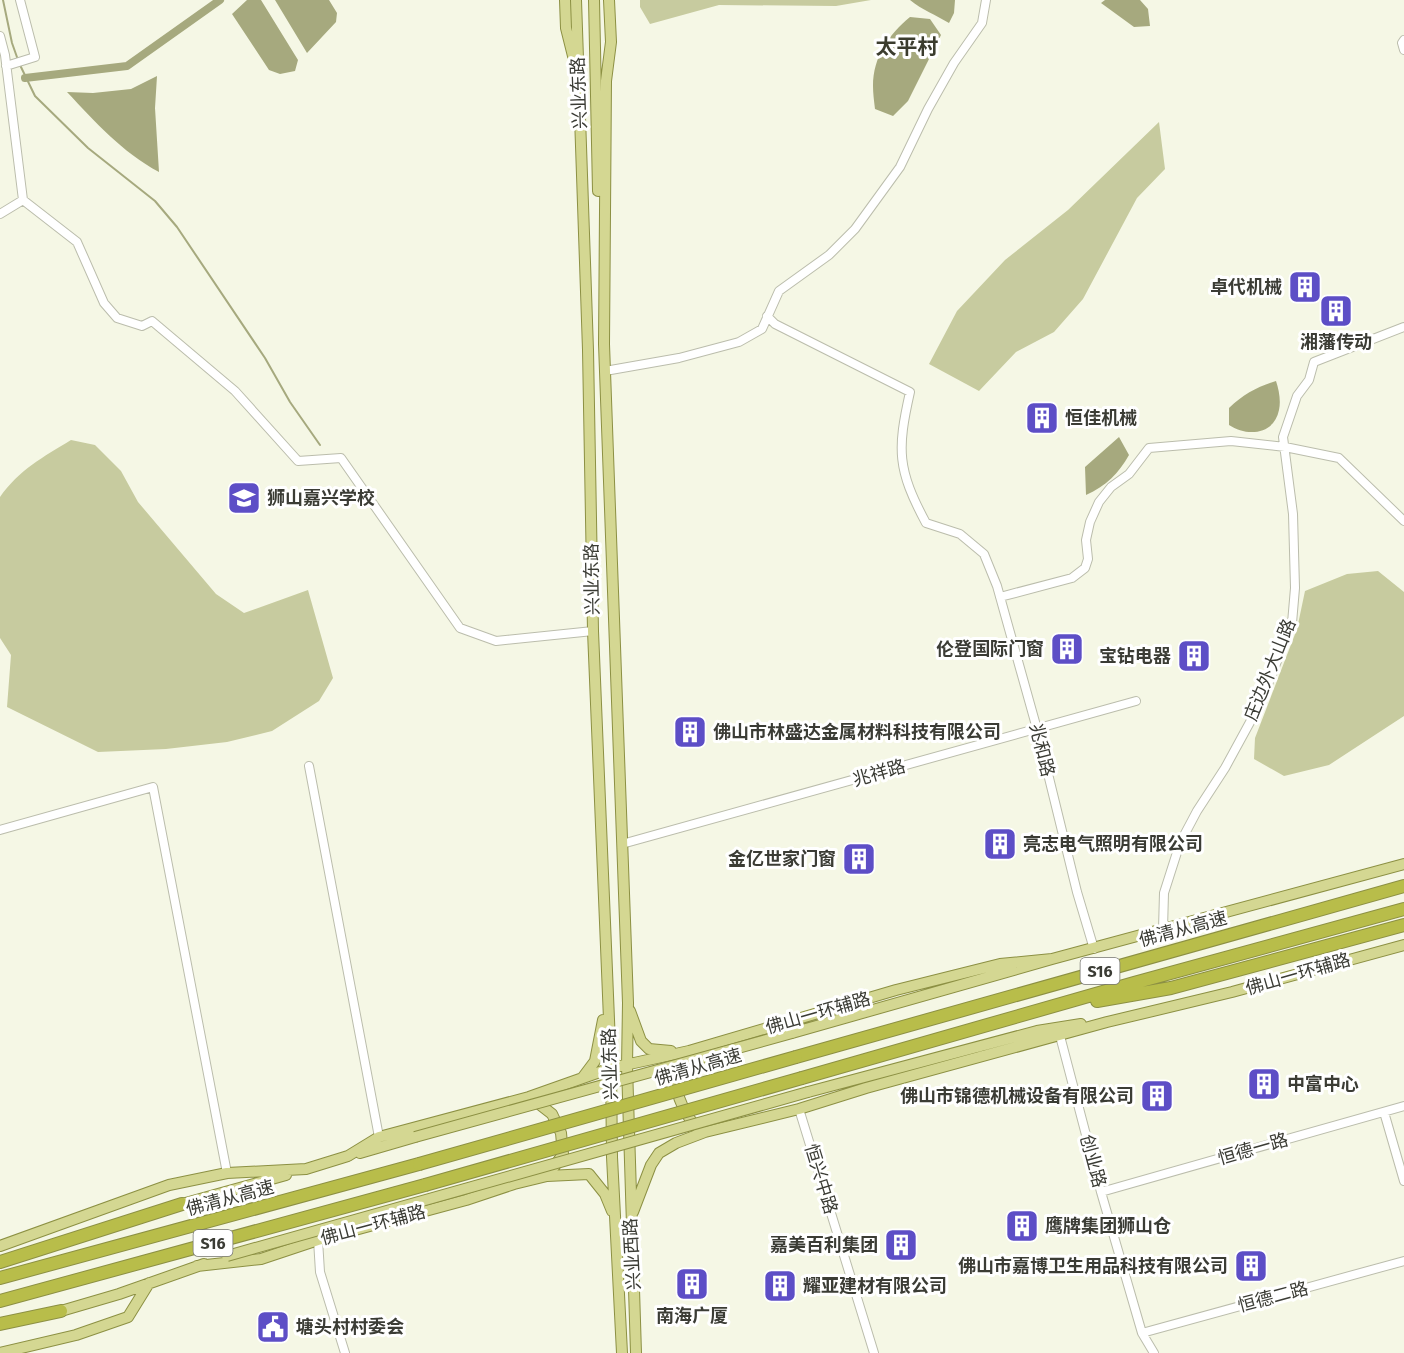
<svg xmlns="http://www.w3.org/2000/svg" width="1404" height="1353" font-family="'Fira Sans','Noto Sans SC',sans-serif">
	<rect width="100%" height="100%" fill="#f5f7e5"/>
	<path fill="#c7cb9f" d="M640,0H871L836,6L719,5L650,24L640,7Z
		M1159,122L1165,169L1137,198L1083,299L1054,332L1016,352L979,391L929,364L957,311L1005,260L1068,210Z
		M71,440L95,445L121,471L138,502L216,594L244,613L308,590L333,678L319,701L272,731L227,742L166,749L98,752L7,707L11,655L0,638V497C19,470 43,457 71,440Z
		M1378,571L1404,592V716L1329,765L1284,776L1254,759L1255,738L1297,629L1305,591L1347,574Z"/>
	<path fill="#a6a97e" d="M247,0H261L298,60L295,71L280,74L269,70L232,14Z
		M275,0H329L337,13L336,22L307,53Z
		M910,0H955L954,13L949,23C936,15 922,10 910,0Z
		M1105,0H1140L1148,9L1150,26L1134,27L1101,3Z
		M910,17L930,19L941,35L908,101L893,116L875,109C874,101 873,93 873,86C873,57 889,34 910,17Z
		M157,76L155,108L159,172C122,152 95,122 67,92L93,93L131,89Z
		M1276,381C1279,390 1281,401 1279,410C1274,435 1247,437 1229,425V408C1244,394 1257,387 1276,381Z
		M1119,437L1129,455C1119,473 1106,486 1086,495L1085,467Z"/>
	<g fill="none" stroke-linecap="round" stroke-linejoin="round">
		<path stroke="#a6a97e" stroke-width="2" d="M3,0L12,43L18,60
			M20,65L35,96L88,148L155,201L177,227L265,358L290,402L320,445"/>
		<path stroke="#a6a97e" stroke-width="8" d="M25,78L127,66L220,0"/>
		<defs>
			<path id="minor" d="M0,36L5,55L23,200L0,214
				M1404,40L1402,43L1404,50
				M6,66L35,57L20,0
				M23,200L77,242L104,303L117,318L142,326L152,321L235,391L298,461L341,458L460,628L496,641L593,631
				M767,316L775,324L910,392C897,450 897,469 926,523L960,534L984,554L997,586L1037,729L1077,892L1094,949
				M605,371L679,358L739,342L762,329L779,291L829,255L855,229L900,167L928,109L954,63L982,23L986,0
				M1000,597L1072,578L1085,568L1088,559L1086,540L1090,522L1099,502L1111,487L1129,474L1149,448L1231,441L1285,447L1339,458L1404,521
				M309,766L379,1137
				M0,830L153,787L227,1173
				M622,844L1136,701
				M1163,929L1164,893L1180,843L1197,811L1225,768L1261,702L1292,623L1295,588L1293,514L1283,437L1297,396L1309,380L1314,362L1404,327
				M1060,1036L1101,1192L1142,1333L1154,1353
				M799,1109L874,1353
				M1384,1112L1404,1181
				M1101,1192L1404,1106
				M318,1240L320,1272L345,1353
				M1142,1333L1404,1261"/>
			<path id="major" d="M565,0L566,28L573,56
				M576,0L588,350L593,631L611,1068L612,1157L622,1353
				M594,0L598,191
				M609,0L611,42L606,81L604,344L628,1003L627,1066L636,1353
				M630,1011L641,1041L649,1049L671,1051
				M792,1033L1052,959L1404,864
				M685,1059C682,1064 676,1070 676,1077C674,1092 687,1121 700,1129
				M583,1077L595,1061L603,1020
				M808,1092L1037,1031L1081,1024
				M534,1100L552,1114L561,1133L563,1154L554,1167
				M360,1153L415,1137
				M182,1204L286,1175
				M633,1212L651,1165L659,1153L676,1143L705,1132L799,1109L866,1088L1107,1022L1232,992L1404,945
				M0,1246L169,1185L227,1173L306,1169L348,1156L379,1137L529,1097L611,1068L689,1051L896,990L1000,964L1052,959
				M197,1266L261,1259L318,1240L466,1200L514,1184L547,1176L589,1174L605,1194L612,1211
				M61,1311L119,1294L204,1264
				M0,1353L76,1335L128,1317L149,1283"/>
			<path id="highway" d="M1097,1001L1171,988L1404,925
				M796,1057L1404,886
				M802,1078L1134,983L1404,909
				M0,1262L182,1204
				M0,1278L419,1164
				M0,1301L425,1185
				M0,1324L61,1311"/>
		</defs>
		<use href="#minor" stroke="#bbbdac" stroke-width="10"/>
		<use href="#major" stroke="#8c9043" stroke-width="12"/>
		<use href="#highway" stroke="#8c9043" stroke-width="14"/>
		<use href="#minor" stroke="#fff" stroke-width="8"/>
		<use href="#major" stroke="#d4d792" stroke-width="10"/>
		<use href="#highway" stroke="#b8bd4a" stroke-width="12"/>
		<defs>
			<path id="major-bridge" d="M415,1137L792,1033
				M227,1256L808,1092"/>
			<path id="highway-bridge" d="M419,1164L796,1057
				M425,1185L802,1078"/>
		</defs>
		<use href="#major-bridge" stroke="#8c9043" stroke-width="12" stroke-linecap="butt"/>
		<use href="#highway-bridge" stroke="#8c9043" stroke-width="14" stroke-linecap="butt"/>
		<use href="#major-bridge" stroke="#d4d792" stroke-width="10"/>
		<use href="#highway-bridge" stroke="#b8bd4a" stroke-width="12"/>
	</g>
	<defs>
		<symbol id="building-square" viewBox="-11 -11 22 22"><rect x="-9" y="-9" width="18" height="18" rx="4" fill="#5d4ec6" stroke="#fff"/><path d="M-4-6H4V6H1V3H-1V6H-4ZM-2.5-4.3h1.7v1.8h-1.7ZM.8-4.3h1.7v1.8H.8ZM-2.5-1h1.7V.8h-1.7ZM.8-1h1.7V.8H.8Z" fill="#fff"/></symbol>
		<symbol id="school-square" viewBox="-11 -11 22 22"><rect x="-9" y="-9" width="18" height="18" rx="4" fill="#5d4ec6" stroke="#fff"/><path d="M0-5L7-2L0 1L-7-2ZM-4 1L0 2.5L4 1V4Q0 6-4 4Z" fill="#fff"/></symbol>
		<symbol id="civic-square" viewBox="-11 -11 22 22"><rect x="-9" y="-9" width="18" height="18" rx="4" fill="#5d4ec6" stroke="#fff"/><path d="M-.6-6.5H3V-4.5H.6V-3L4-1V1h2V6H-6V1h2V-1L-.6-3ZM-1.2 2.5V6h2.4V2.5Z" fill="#fff"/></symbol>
	</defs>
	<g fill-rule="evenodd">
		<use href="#building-square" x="1286" y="268" width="38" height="38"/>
		<use href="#building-square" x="1317" y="292" width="38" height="38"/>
		<use href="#building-square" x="1023" y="399" width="38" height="38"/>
		<use href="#school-square" x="225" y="479" width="38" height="38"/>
		<use href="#building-square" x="1048" y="630" width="38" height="38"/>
		<use href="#building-square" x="1175" y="637" width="38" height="38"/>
		<use href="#building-square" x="671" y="713" width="38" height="38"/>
		<use href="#building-square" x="981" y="825" width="38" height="38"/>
		<use href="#building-square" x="840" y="840" width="38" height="38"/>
		<use href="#building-square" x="1245" y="1065" width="38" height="38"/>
		<use href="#building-square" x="1138" y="1077" width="38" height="38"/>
		<use href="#building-square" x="1003" y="1207" width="38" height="38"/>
		<use href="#building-square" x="882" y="1226" width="38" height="38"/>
		<use href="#building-square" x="1232" y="1247" width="38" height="38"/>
		<use href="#building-square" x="673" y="1265" width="38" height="38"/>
		<use href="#building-square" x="761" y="1267" width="38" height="38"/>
		<use href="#civic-square" x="254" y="1308" width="38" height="38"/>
	</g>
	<g text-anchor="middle" stroke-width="6" stroke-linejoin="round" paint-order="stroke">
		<g fill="#fff" stroke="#767672" stroke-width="1.5">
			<rect x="1080.5" y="958" width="39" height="26" rx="4.5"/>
			<rect x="193.5" y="1230" width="39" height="26" rx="4.5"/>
		</g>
		<g font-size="16" font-weight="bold" fill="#3b3c35">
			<text x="1100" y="977">S16</text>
			<text x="213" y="1249">S16</text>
		</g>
		<g font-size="18" fill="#3b3c35" stroke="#fff">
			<text transform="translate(579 93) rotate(-92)" y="6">兴业东路</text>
			<text transform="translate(592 579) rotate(-91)" y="6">兴业东路</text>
			<text transform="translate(1270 670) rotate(-68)" y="6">庄边外大山路</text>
			<text transform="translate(1042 750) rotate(76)" y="6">兆和路</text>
			<text transform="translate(879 773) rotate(-16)" y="6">兆祥路</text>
			<text transform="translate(1183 929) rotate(-15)" y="6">佛清从高速</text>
			<text transform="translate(1298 974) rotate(-16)" y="6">佛山一环辅路</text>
			<text transform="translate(818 1013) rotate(-16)" y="6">佛山一环辅路</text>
			<text transform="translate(610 1064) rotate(-92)" y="6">兴业东路</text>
			<text transform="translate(698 1067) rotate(-16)" y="6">佛清从高速</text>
			<text transform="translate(1253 1149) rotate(-16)" y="6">恒德一路</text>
			<text transform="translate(1093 1161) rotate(75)" y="6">创业路</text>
			<text transform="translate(821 1179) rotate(73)" y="6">恒兴中路</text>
			<text transform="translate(230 1198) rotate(-15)" y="6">佛清从高速</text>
			<text transform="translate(373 1225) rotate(-15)" y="6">佛山一环辅路</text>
			<text transform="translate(632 1254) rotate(-93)" y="6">兴业西路</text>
			<text transform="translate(1273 1297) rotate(-15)" y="6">恒德二路</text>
		</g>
		<g font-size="18" font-weight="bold" fill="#3b3c35" stroke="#fff" text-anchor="start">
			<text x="1282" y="293" text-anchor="end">卓代机械</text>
			<text x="1336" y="348" text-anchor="middle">湘藩传动</text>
			<text x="1065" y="424">恒佳机械</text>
			<text x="267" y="504">狮山嘉兴学校</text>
			<text x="1044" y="655" text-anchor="end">伦登国际门窗</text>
			<text x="1171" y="662" text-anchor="end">宝钻电器</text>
			<text x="713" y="738">佛山市林盛达金属材料科技有限公司</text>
			<text x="1023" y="850">亮志电气照明有限公司</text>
			<text x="836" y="865" text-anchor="end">金亿世家门窗</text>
			<text x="1287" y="1090">中富中心</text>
			<text x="1134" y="1102" text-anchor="end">佛山市锦德机械设备有限公司</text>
			<text x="1045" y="1232">鹰牌集团狮山仓</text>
			<text x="878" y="1251" text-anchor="end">嘉美百利集团</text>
			<text x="1228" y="1272" text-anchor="end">佛山市嘉博卫生用品科技有限公司</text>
			<text x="803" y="1292">耀亚建材有限公司</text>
			<text x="692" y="1322" text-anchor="middle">南海广厦</text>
			<text x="296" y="1333">塘头村村委会</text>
		</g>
		<g font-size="21" font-weight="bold" fill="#3b3c2e" stroke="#fff">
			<text x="907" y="54">太平村</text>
		</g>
	</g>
</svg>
